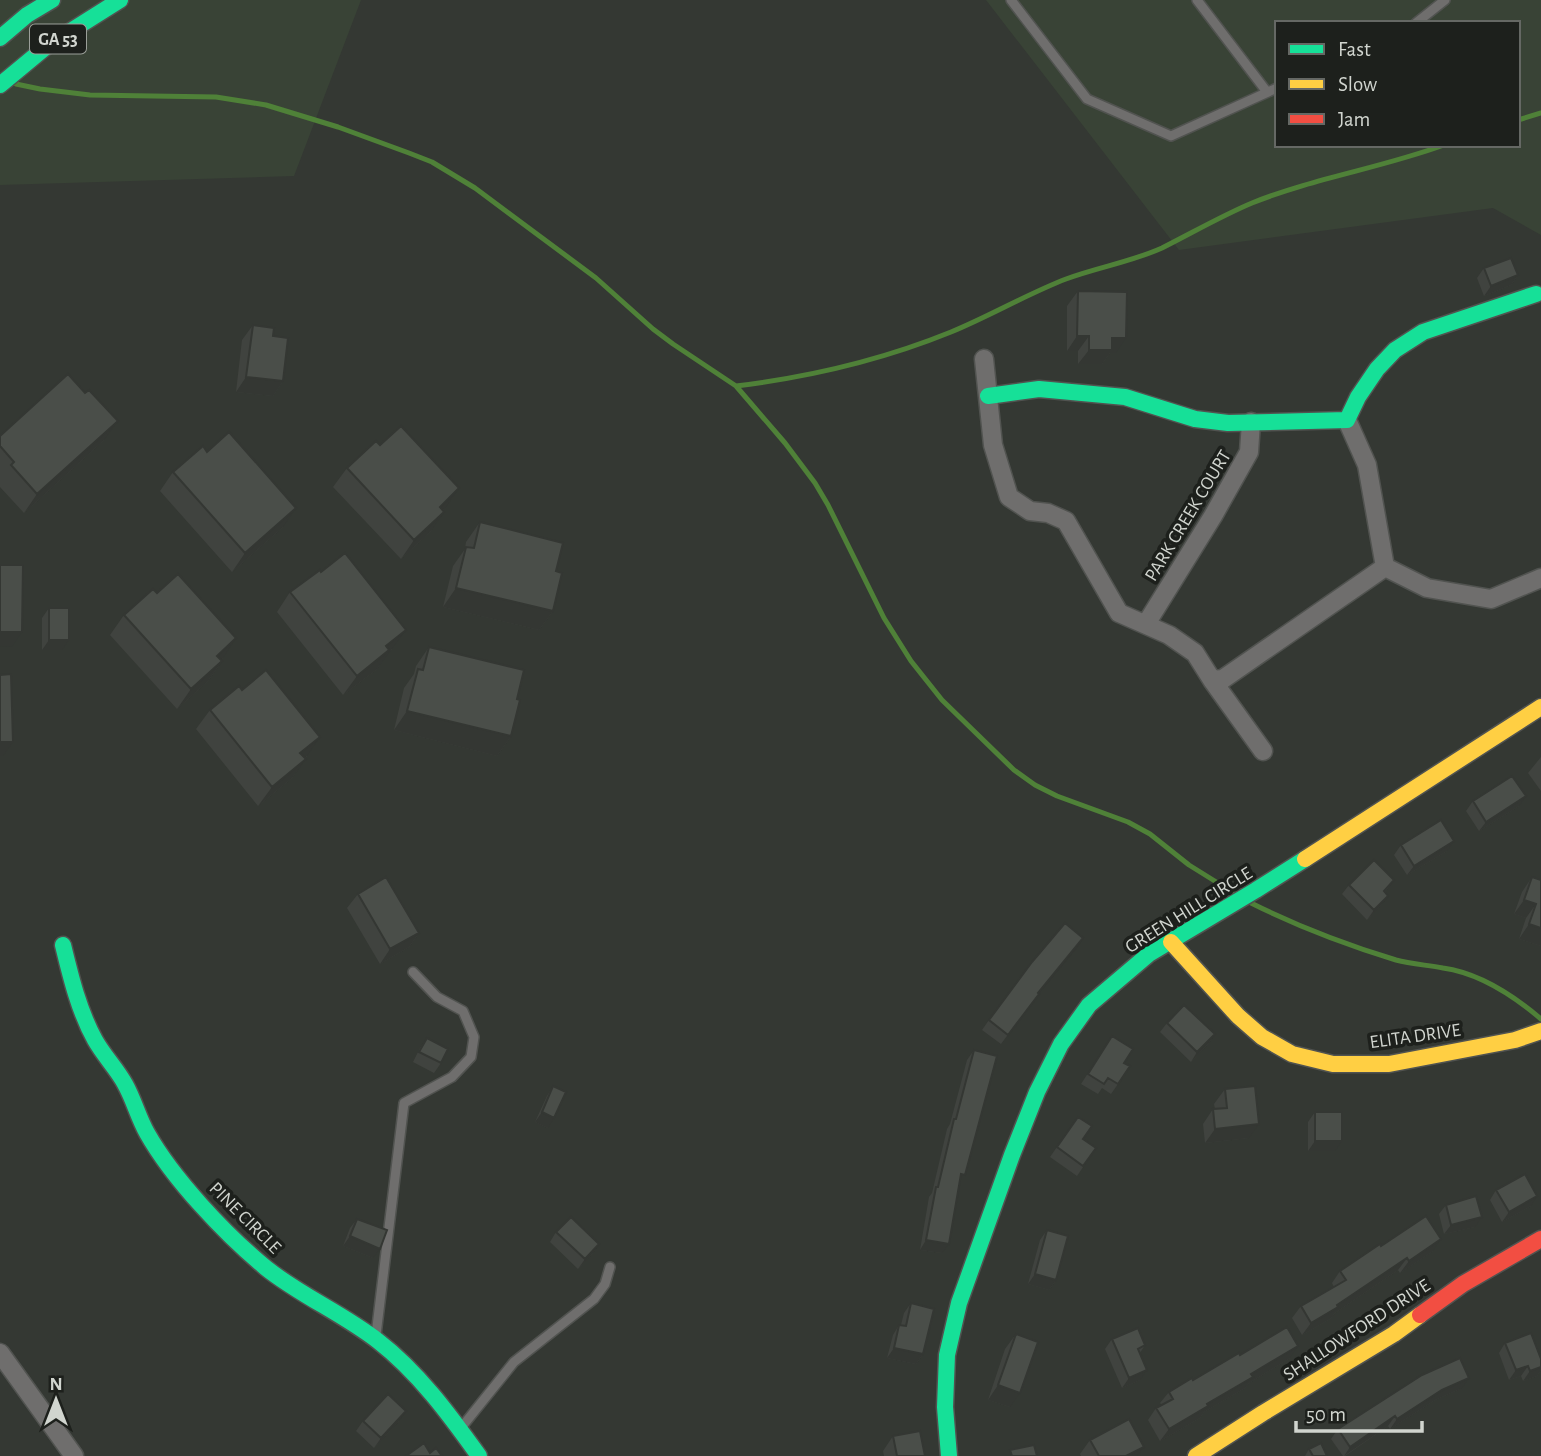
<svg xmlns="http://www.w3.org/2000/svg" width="1541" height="1456" font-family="'Alegreya Sans',sans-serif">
	<rect width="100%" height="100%" fill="#343833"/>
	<path fill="#394336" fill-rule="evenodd" d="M0,0H361L294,176L0,185Z
		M986,0H1541V235L1493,208L1179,250ZM1277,23H1518V145H1277Z"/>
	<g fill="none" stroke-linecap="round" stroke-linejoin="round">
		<path stroke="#4f8138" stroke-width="5" d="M16,84L40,89L90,95L216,97L266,105L338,127L409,153L432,162L475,188L596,278L653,329L673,344L736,386L785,443L815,483L828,505L884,618L911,661L942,700L1014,770L1035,785L1057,796L1128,822L1150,834L1189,865L1234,893
			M1518,120L1541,113
			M736,386C810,377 882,360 951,332C990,316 1027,294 1066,279C1098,267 1131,262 1162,248C1192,233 1221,216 1252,203C1314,178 1381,168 1444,145
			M1251,903C1297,926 1347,945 1396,960C1411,964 1427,965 1443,968C1479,973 1514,996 1541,1019"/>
		<defs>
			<path id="lane" d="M1011,0L1087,99L1171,136L1277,88
				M1197,0L1267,92
				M1416,23L1445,0
				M376,1335L404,1103L452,1077L471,1057L474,1037L463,1011L437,997L413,972
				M461,1428L514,1362L594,1299L605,1284L610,1267"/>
			<path id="street" d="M984,359L993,445L1009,497L1030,511L1048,513L1066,521L1119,613L1169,635L1195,653L1212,680L1263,751
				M1385,567L1427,588L1491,599L1541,578
				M1146,624L1213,516L1249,452L1251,422
				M1212,680L1223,679L1385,567L1367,465L1347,420
				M0,1353L74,1456"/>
			<path id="fast" d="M0,38L27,15L52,0
				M0,85L47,46L120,0
				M988,396L1039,389L1125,397L1195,419L1228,423L1347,420L1358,397L1377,369L1395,350L1423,332L1536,294
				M63,945C71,978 79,1011 95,1040C104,1056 117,1069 125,1084C134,1100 138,1117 147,1133C173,1179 225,1234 266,1268C301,1296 342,1313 378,1341C418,1372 449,1414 479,1456
				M949,1456L945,1407L947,1355L959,1303L1012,1155L1037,1092L1061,1044L1089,1005L1149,954L1256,890L1305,859"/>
			<path id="slow" d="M1305,859L1541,707
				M1171,942L1238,1016L1262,1037L1292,1054L1333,1064H1389L1515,1040L1541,1031
				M1196,1456L1263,1413L1394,1334L1420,1315"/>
			<path id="jam" d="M1420,1315L1463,1284L1541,1239"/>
		</defs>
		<use href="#lane" stroke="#515350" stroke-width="12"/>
		<use href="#street" stroke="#515350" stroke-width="21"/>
		<use href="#fast" stroke="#515350" stroke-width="19"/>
		<use href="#slow" stroke="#515350" stroke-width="19"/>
		<use href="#jam" stroke="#515350" stroke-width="19"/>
		<use href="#lane" stroke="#6f6e6d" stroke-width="9"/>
		<use href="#street" stroke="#6f6e6d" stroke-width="18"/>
		<use href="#fast" stroke="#16e098" stroke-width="16"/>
		<use href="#slow" stroke="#ffcf43" stroke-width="16"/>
		<use href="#jam" stroke="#f24e42" stroke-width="16"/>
	</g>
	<path fill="#40433f" d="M1484,268L1518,275L1511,285L1484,296L1477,278Z
		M1078,291L1116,353H1110L1102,364H1078V351H1067V306Z
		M253,325L273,336L283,381L273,396L236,392L242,340Z
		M0,436L104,440L24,513L0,487Z
		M380,445L459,488L443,510L431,531L401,559L333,487L347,468Z
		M173,472L283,527L232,572L160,491Z
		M480,522L556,571L553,611L539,630L443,607L453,566L465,549L466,542Z
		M290,592L392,649L388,653L376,670L343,695L277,612Z
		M49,608L62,650H42V618Z
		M124,615L223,658L220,660L222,661L208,681L177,709L110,635Z
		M429,647L517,699L511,736L497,756L394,730L404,688L414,674L416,666Z
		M210,710L307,756L292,778L258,806L196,729Z
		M1541,757V791L1528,773Z
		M1473,801L1519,806L1479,831L1466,811Z
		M1401,845L1447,851L1407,875L1394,855Z
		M1532,877L1541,880V946L1519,939L1526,918L1514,914L1522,892Z
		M1394,880L1385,892L1388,896L1381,905L1367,920L1342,894L1349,885Z
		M358,894L419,933L409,947L380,964L347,908Z
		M1083,938L1038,994L1001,1044L982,1030L989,1020Z
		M1167,1023L1215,1034L1208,1044L1191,1062L1160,1032Z
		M1112,1036L1124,1063L1118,1084L1111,1094L1102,1088L1098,1094L1081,1084Z
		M427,1038L441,1063L434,1073L413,1062L420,1048Z
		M974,1050L960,1183L942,1253L920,1250L929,1197L932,1193L947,1129L950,1124L967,1060Z
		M553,1086L548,1128L535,1122L547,1096Z
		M1225,1089L1249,1138L1205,1143L1203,1124L1213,1109H1215L1214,1104Z
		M1315,1112L1335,1151H1308V1122Z
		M1078,1117L1083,1139L1096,1148L1077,1176L1050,1157Z
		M1496,1190L1531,1206L1502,1222L1490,1200Z
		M1446,1205L1475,1227L1444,1234L1439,1214Z
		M357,1219L373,1258L343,1246L350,1228Z
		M1047,1230L1056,1280L1049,1290L1028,1284L1040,1240Z
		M556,1232L599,1244L592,1254L578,1269L550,1242Z
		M1381,1246L1433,1251L1400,1273L1398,1270L1335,1313L1330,1319L1302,1335L1292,1318L1301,1306L1334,1287L1332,1283L1340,1271Z
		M911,1303L923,1354L916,1364L887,1358L893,1335L899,1325H901L904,1313Z
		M1016,1334L1010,1407L988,1400L1005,1349Z
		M1112,1339L1145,1345L1140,1353V1380L1122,1388L1105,1349Z
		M1505,1343L1541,1359V1370L1537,1376L1523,1381L1521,1376L1509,1380L1499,1353Z
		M1240,1355L1290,1358L1249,1383L1245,1388L1204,1412L1200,1418L1160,1441L1148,1420L1156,1408L1162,1405L1160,1403L1169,1392Z
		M1462,1388L1435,1400L1390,1429L1388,1426L1345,1456H1343L1331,1439L1338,1429Z
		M363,1421H399L374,1448L356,1431Z
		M893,1436L925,1456H884L883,1451Z
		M1090,1440L1137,1456H1081L1080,1454Z
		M1309,1449L1327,1456H1305Z"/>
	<path fill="#343733" d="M1518,275L1511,285L1484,296L1491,286Z
		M1077,336H1089L1078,351H1067Z
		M1112,338H1126L1116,353H1110L1102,364H1078L1089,350Z
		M246,377L283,381L273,396L236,392Z
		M118,421L104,440L24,513L37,494Z
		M459,488L446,507L426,526L440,507Z
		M296,508L283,527L232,572L245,553Z
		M444,512L431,531L401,559L414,540Z
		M456,588L553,611L539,630L443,607Z
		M406,630L376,670L343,695L357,676L386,646Z
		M0,632H22L12,647L0,646Z
		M236,638L223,658L203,675L217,656Z
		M49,640H69L62,650H42Z
		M222,661L208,681L177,709L191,689Z
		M407,711L511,736L497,756L394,730Z
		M320,737L307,756L287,772L300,753Z
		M0,742H13L3,756H0Z
		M306,759L292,778L258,806L272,787Z
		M1526,796L1519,806L1479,831L1486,822Z
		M1454,841L1447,851L1407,875L1414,866Z
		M1388,896L1381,905L1367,920L1374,910Z
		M1524,900L1536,904L1526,918L1514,914Z
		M1529,924L1541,928V946L1519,939Z
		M419,933L409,947L380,964L390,949Z
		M1083,938L1077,948L1031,1003L1038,993Z
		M1215,1034L1208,1044L1191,1062L1197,1052Z
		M542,1112L554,1118L548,1128L535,1122Z
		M1259,1124L1249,1138L1205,1143L1215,1129Z
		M1315,1141H1342L1335,1151H1308Z
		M1537,1196L1531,1206L1502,1222L1509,1212Z
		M1482,1217L1475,1227L1444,1234L1451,1225Z
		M350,1236L380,1249L373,1258L343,1246Z
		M1441,1239L1433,1251L1400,1273L1409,1261Z
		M926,1240L949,1244L942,1253L920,1250Z
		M599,1244L592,1254L578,1269L585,1259Z
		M1407,1258L1398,1270L1335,1313L1330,1319L1302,1335L1311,1323Z
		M1035,1274L1056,1280L1049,1290L1028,1284Z
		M1298,1346L1290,1358L1249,1383L1245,1388L1204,1412L1200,1418L1160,1441L1169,1429L1251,1374Z
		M894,1348L923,1354L916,1364L887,1358Z
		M1528,1366L1521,1376L1509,1380L1516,1370Z
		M1541,1367V1370L1537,1376L1523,1381L1530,1371Z
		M1147,1370L1140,1380L1122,1388L1129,1378Z
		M1469,1378L1462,1388L1435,1400L1390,1429L1397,1419L1442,1390Z
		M998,1385L1020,1393L1010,1407L988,1400Z
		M406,1411L399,1421L374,1448L381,1438Z
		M1395,1416L1388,1426L1344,1456L1350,1447Z
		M1144,1447L1137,1456H1126Z"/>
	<path fill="#4a4e49" stroke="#343733" stroke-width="2" d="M1511,258L1518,275L1491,286L1484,268Z
		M1078,291L1127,292L1126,338H1112V350H1089V336H1077Z
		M253,325L274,328L273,336L288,338L283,381L246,377Z
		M68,374L85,393L89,390L118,421L37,494L11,465L14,462L0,446V436Z
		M401,426L459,488L440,507L444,512L414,540L347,468L376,441L380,445Z
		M229,432L296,508L245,553L173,472L203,446L207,452Z
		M480,522L563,543L556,571L562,573L553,611L456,588L466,547L474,548Z
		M345,553L406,630L386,646L389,650L357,676L290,592L320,570L321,572Z
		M0,565H23L22,632H0Z
		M178,574L236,638L217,656L222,661L191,689L124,615L153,589L157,593Z
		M49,608H69V640H49Z
		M429,647L524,670L517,699L520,700L511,736L407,711L418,669L423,670Z
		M266,670L320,737L300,753L306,759L272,787L210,710L239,686L242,690Z
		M11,674L13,742H0V675Z
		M1512,776L1526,796L1486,822L1473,801Z
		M1441,820L1454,841L1414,866L1401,845Z
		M1374,860L1394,880L1384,891L1388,896L1374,910L1349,885Z
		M386,877L419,933L390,949L358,894Z
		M1532,877L1541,880V928L1529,924L1536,904L1524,900Z
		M1065,923L1083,938L1038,993L1039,994L1008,1035L989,1020L1032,962Z
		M1184,1005L1215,1034L1197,1052L1167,1023Z
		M1112,1036L1133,1049L1124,1063L1130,1066L1118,1084L1108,1078L1104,1084L1088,1074Z
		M427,1038L448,1049L441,1063L419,1052Z
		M974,1050L997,1056L965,1175L961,1174L949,1244L926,1240L936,1187H938L954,1119H956Z
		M553,1086L566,1092L554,1118L542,1112Z
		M1255,1086L1259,1124L1215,1129L1213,1109L1227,1108L1225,1089Z
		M1315,1112H1342V1141H1315Z
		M1078,1117L1092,1126L1083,1139L1096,1148L1083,1166L1057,1147Z
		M1525,1174L1537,1196L1509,1212L1496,1190Z
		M1476,1196L1482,1217L1451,1225L1446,1205Z
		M1426,1216L1441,1239L1409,1261L1407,1258L1337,1305L1338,1307L1311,1323L1301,1306L1346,1280L1340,1271L1380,1244L1381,1246Z
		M571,1217L599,1244L585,1259L556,1232Z
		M357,1219L387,1230L380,1249L350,1236Z
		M1047,1230L1068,1236L1056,1280L1035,1274Z
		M911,1303L934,1309L923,1354L894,1348L899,1325L906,1326Z
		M1287,1327L1298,1346L1251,1374L1253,1377L1207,1404L1208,1406L1169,1429L1156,1408L1173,1399L1169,1392L1192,1378L1193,1380L1239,1353L1240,1355Z
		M1138,1328L1145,1345L1138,1349L1147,1370L1129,1378L1112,1339Z
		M1531,1333L1541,1359V1367L1530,1371L1528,1366L1516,1370L1505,1343Z
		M1016,1334L1038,1342L1020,1393L998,1385Z
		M1460,1358L1469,1378L1442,1390L1397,1419L1395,1416L1350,1447L1338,1429L1422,1375Z
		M388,1394L406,1411L381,1438L363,1421Z
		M1129,1419L1144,1447L1126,1456H1099L1090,1440Z
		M920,1431L925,1456H897L893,1436Z
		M424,1443L430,1453L436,1448L442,1456H406Z
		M1321,1443L1327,1456H1313L1309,1449Z
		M1034,1445L1037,1456H1012L1010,1450Z"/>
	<g text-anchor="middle" stroke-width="7" stroke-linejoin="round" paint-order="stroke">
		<rect fill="#1d201c" stroke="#9b9f99" stroke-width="2" x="30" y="24.5" width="56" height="29" rx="5"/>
		<g font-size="18" font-weight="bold" fill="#d1d5cf">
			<text x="58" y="45">GA 53</text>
		</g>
		<g font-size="19" fill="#d1d5cf" stroke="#1d201c">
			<text transform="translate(1187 515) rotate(-59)" y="7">PARK CREEK COURT</text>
			<text transform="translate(1188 909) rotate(-32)" y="7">GREEN HILL CIRCLE</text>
			<text transform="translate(1415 1035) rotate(-8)" y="7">ELITA DRIVE</text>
			<text transform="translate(246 1217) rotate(45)" y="7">PINE CIRCLE</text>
			<text transform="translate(1356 1329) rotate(-33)" y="7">SHALLOWFORD DRIVE</text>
		</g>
	</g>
	<rect x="1275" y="21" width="245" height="126" fill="#1d201c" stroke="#656864" stroke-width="2"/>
	<rect x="1289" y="44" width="35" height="10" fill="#16e098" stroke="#656864" stroke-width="2"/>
	<text x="1338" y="56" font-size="21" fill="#d1d5cf">Fast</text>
	<rect x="1289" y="79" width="35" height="10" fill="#ffcf43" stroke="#656864" stroke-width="2"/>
	<text x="1338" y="91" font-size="21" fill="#d1d5cf">Slow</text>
	<rect x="1289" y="114" width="35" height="10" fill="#f24e42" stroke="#656864" stroke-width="2"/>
	<text x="1338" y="126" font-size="21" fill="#d1d5cf">Jam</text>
	<g transform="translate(56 1400)" stroke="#1d201c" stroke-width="5" paint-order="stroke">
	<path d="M0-5L12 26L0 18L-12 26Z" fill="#d1d5cf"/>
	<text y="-10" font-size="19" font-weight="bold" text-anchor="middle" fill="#d1d5cf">N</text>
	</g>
	<path d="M1296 1421v10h126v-10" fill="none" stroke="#d1d5cf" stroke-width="3.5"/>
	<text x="1306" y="1421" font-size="21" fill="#d1d5cf" stroke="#1d201c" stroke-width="5" paint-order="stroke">50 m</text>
</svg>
